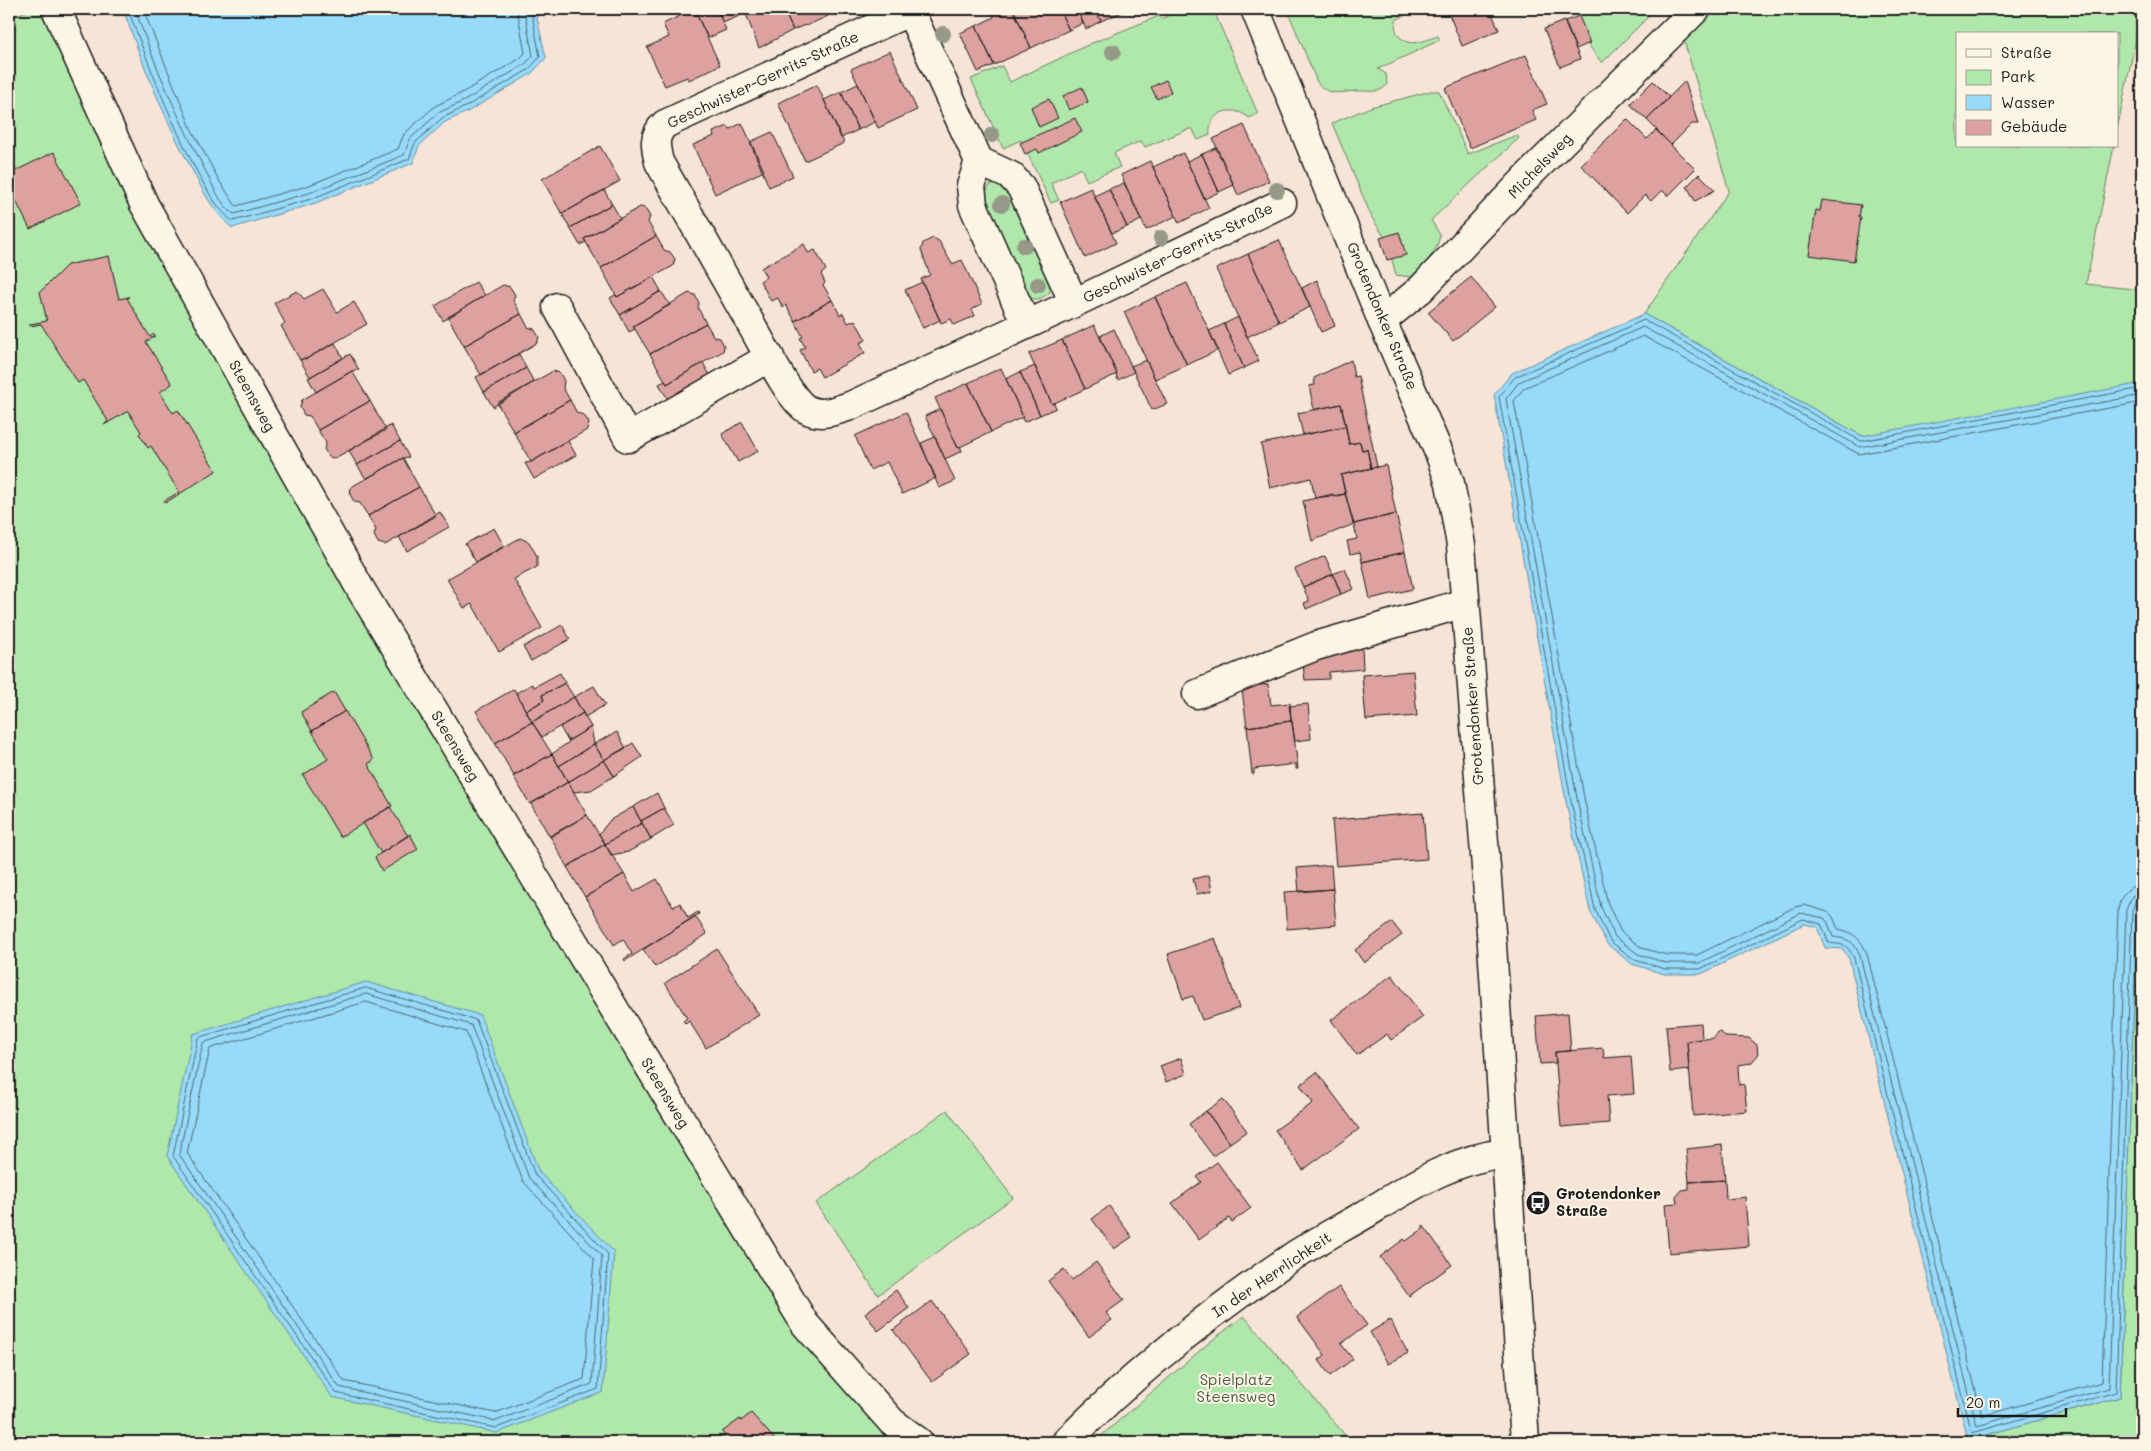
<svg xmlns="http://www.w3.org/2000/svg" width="2151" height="1451" font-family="Mali,sans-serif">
	<rect width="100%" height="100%" fill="#f6e4d7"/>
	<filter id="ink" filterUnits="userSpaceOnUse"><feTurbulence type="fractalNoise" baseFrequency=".02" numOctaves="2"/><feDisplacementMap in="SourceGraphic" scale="10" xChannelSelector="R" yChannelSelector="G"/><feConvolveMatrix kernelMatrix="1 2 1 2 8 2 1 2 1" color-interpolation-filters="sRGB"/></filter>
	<g filter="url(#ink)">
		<path fill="#b0e7aa" stroke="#668263" d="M30,9H56L144,204L805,1324L919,1442H9V19Z
			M1182,9H1213L1258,114L1249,118C1233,104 1207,111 1210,135L1198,140L1192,128L1145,147L1141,141L1114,153L1120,167L1087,181L1081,168L1051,183L1059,200L1051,203L1021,140L1003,148L971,79L1002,66L1010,82L1092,43L1159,16L1161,19Z
			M1287,9H1416L1396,20C1395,26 1395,31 1399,36C1410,49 1425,40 1438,36L1440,40L1378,69L1386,74L1387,84C1380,95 1368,90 1357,91C1341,92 1328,97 1317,82Z
			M1586,9H1652L1653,12L1602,63L1589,46L1576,13Z
			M1701,9H2142L2117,130V34H1957V146H2114L2086,284L2142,290V397L1862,436L1644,314L1729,191L1682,34Z
			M1431,91H1439L1468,154L1517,135L1519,138L1431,220L1440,235C1437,254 1424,264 1411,277L1396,275L1387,241L1372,218L1332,123L1371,107Z
			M996,184L1009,190L1050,280V292C1044,297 1037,302 1028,297L989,215L985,194L990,185Z
			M2142,897V1442H1968V1440L2120,1397L2137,910Z
			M947,1110L1013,1198L878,1295L816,1203Z
			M1244,1316L1345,1435L1343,1442H1094L1211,1341Z"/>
		<path fill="#97daf9" stroke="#668ea1" d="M123,9H535L546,58L531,74L469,111L445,122L419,146L413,163L313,204L232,228C213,212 202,189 191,168C164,117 142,63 123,9Z
			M1644,314L1862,436L2142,383V897L2137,910L2120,1397L1968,1440L1849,959L1843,949L1825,948L1817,927L1804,924L1701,974H1664L1632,964L1607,944L1590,911L1567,807L1494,395L1512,373Z
			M366,982L480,1015L539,1172L614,1252L603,1392L497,1433L332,1397L167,1156L193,1034Z"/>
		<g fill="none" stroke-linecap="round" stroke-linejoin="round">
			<path stroke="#4d6874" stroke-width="1" d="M128,9C143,50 200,202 233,221L311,199L409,159L415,143L442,118L467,106L528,70L540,57L531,9
				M135,9C154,64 178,118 205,170C212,184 221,206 234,214L309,193L404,155L410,139L438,113L464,101L524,65L533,56L524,9
				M143,9L191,128L220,182L236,206L307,186L398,149L404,134L435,106L460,94L519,59L525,53L517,9
				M2142,388L1861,441L1644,320L1515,377L1499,397L1572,806L1595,909L1610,941L1635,960L1665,969H1700L1803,919L1821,924L1829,943C1845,945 1846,943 1854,958L1972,1433L2116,1392L2132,910L2136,900L2142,898
				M2142,395L1860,447L1643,327L1519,382L1506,399L1578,804L1601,907L1615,937L1638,954L1666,963H1699L1801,913L1824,918L1828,923L1833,937C1849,939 1853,940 1860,956L1977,1426L2109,1388L2126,910L2132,896L2142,891
				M2142,402L1859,454L1643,336L1524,388L1514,401L1585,803L1608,904L1621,932L1642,948L1667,955H1697L1795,907L1804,905L1828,912L1833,917L1838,929C1854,932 1862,940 1867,954L1982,1416L2102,1382L2118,909C2121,895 2128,885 2142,884
				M366,988L476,1020L535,1175L608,1254L598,1389L496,1428L336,1393L173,1156L198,1038Z
				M366,994L471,1025L529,1178L602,1256L592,1384L496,1421L339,1387L179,1154L203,1043Z
				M366,1002L466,1032L523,1181L594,1259L584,1379L495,1413L344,1381L187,1153L210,1049Z"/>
		</g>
		<path fill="#dda29f" stroke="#1c1c1c" d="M681,9H717L726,30L708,38L694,9L684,14Z
			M694,9L720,65L689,80L687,77L665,86L647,47L669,37L663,24Z
			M717,9H744L746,13L723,23Z
			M744,9H783L793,30L759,48Z
			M783,9H824L828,16L806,26L805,25L793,30Z
			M990,9H1013L1031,48L994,65L976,26L994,17Z
			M1013,9H1059L1069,30L1031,48Z
			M1059,9H1077L1083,23L1069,30Z
			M1077,9H1095L1101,21L1086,29Z
			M1095,9H1129L1101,21Z
			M1447,9H1490L1499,30L1462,46Z
			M1579,16L1590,43L1576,49L1565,21Z
			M1564,21L1580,59L1560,67L1544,29Z
			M976,26L994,65L978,72L960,33Z
			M890,51L917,110L878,128L851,69Z
			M1526,55L1547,104L1532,110L1536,120L1470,148L1445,88Z
			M1166,80L1171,92L1157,99L1151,87Z
			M1653,81L1669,97L1647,120L1630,104Z
			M1685,81L1698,124H1692L1671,145L1647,120Z
			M858,84L875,122L858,130L841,92Z
			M817,85L844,143L805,161L778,103Z
			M1082,87L1088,102L1069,110L1063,96Z
			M841,92L858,130L841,138L824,100Z
			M1049,99L1058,118L1039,127L1031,107Z
			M1075,118L1082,132L1039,153L1037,149L1025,154L1020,143Z
			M1627,119L1647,139L1656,130L1695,169L1668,196L1662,190L1651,201L1645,195L1627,213L1581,165Z
			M742,123L764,171L715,194L693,145L714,136L713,132L728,126L730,129Z
			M1244,125L1269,181L1238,195L1213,139Z
			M772,132L793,176L769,187L750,142Z
			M600,146L620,181L562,214L542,179Z
			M1216,148L1234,185L1219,192L1202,154Z
			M54,152L81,203L30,229L9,187V174Z
			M1183,153L1209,208L1179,223L1153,167Z
			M1202,154L1219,192L1204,199L1187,161Z
			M1150,161L1176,216L1146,230L1121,175Z
			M1699,174L1715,190L1695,201L1687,186Z
			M1124,183L1141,220L1127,227L1109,189Z
			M1091,188L1116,243L1085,258L1060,202Z
			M1109,189L1127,227L1112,233L1094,196Z
			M604,190L612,204L570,228L562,214Z
			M1822,200L1861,205L1859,217H1861L1854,261L1809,255L1816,210L1820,211Z
			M612,204L620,218L584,239L586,242L580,245L570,228Z
			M640,207L645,208L650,217L648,222L656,236L601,268L584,239Z
			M1399,232L1406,255L1387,260L1380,238Z
			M656,236L664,250L670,252L675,259L673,266L617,297L601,268Z
			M933,238L939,241L952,264L962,260L982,304L972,309L975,316L954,325L951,319L941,323L921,279L930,275L921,250L923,243Z
			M1279,240L1310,307L1279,322L1248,254Z
			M804,244L808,253L815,250L826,270L821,274L825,283L823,285L832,300L795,321L786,305L783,308L778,298L771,301L760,281L766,277L761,268Z
			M1248,254L1279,322L1247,337L1216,269Z
			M109,256L119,299L129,297L127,298L150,337L154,334L155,336L146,342L172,384L160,392L173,413L178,410L216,471L165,503L164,501L179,492L151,446L148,448L139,434L141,432L128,411L104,425L108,421L83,380L78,383L41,324L30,326V324L47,321L40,292L67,265Z
			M653,277L661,291L620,315L610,298L615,295L617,297Z
			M1471,277L1495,307L1453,341L1428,312Z
			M1317,280L1335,326L1321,332L1302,288Z
			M476,282L485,295L443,321L435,306Z
			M922,282L940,320L923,328L905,290Z
			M1187,283L1218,350L1187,365L1155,297Z
			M503,285L510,287L515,295L513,300L521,314L464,346L448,317Z
			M323,289L337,312L354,302L367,324L306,359L305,358L300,360L281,326L285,323L274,303L297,291L304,299Z
			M661,291L670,305L633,326L635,329L629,332L620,315Z
			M689,293L695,295L699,303L698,308L706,323L650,354L633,326Z
			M1155,297L1187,365L1155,379L1124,312Z
			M832,300L840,315L843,313L848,323L855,320L866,340L860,343L865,353L822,377L817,368L811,371L800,350L805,347L800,338L803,337L795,321Z
			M521,314L528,327L534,329L539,337L537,343L481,375L464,346Z
			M1238,317L1259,361L1244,368L1224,324Z
			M706,323L714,337L720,338L724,346L723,351L667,384L650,354Z
			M1224,324L1244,368L1228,375L1209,331Z
			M1094,325L1117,374L1085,389L1062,340Z
			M1114,329L1134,372L1118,380L1116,375L1117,374L1100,336Z
			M1062,340L1085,389L1052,404L1029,354Z
			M335,343L343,358L310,377L300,360L305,358L306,359Z
			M350,354L359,370L352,371L316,392L308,378Z
			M519,354L526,368L484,392L476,377Z
			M1146,360L1167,404L1152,410L1131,366Z
			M1351,360L1354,377L1358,376L1377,467L1371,468L1367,449L1362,450L1360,442L1349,444L1341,404L1314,410L1309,386L1315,385L1314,378Z
			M703,363L711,377L669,401L659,384L665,381L667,384Z
			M1035,366L1052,404L1054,403L1056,408L1040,415L1020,372Z
			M526,368L534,382L493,407L484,392Z
			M1001,368L1023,417L991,432L968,383Z
			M352,371L370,401L318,430L310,416L304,415L300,407L302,400Z
			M553,371L560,373L564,381L563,388L570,400L514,432L497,403Z
			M1020,372L1040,415L1024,422L1022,418L1023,417L1006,379Z
			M968,383L991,432L958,448L935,398Z
			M570,400L577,413L584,415L589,423L587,430L531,462L514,432Z
			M370,401L386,430L335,458L329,457L324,449L326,443L318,430Z
			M1341,404L1346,426L1303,435L1298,413Z
			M940,409L958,448L960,446L962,451L945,459L925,416Z
			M906,412L936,478L902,494L887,462L870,470L855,436Z
			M742,422L758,451L738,462L722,434Z
			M391,425L400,441L357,465L349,451Z
			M1346,426L1349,444L1360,442L1362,450L1367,449L1371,468L1341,475L1345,494L1315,498L1311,478L1270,488L1261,444Z
			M935,437L955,481L939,488L921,443Z
			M400,441L409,457L403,458L366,479L357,465Z
			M568,441L576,455L534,479L525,463L531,462Z
			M403,458L419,487L368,516L360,503L354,502L350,494L351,487Z
			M1386,465L1396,514L1353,524L1341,475Z
			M419,487L436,516L385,545L378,543L374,535L376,530L368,516Z
			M1333,494L1334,497L1345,494L1354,524L1312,541L1303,501Z
			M440,512L449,527L407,551L399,537Z
			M1396,514L1405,552L1362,562L1360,552L1350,554L1347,541L1357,539L1354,524Z
			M494,528L504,546L476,562L465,544Z
			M520,538L529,542L537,556V567L514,579L542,628L499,652L472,604L464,608L447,579Z
			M1405,552L1413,589L1370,599L1362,562Z
			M1325,556L1333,574L1303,587L1295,569Z
			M1345,569L1354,589L1341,594L1333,574Z
			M1333,574L1341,594L1306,609L1304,603L1309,601L1303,587Z
			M562,625L570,639L531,661L523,647Z
			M1362,646L1363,669L1329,672V679L1305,680L1303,664Z
			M1413,671L1417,716L1366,720L1362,675Z
			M560,673L565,683L542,695L544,700L526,711L516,693L532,684L534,687Z
			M565,683L574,697L532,722L526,711L544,700L542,695Z
			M1268,684L1271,705L1290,703L1291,721L1247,727L1242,690L1253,686Z
			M594,686L605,705L585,717L574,697Z
			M514,689L532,722L495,743L476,711Z
			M334,692L345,711L312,731L301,712Z
			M574,697L583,713L542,737L532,722Z
			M1308,704L1311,739L1295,741L1289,706Z
			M345,711L374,760L368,764L392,806L340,837L303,775L328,759L312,731Z
			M583,713L591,727L568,741L560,727Z
			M1291,721H1292L1298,769H1296V764L1254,769V774H1252L1247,727Z
			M532,722L552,754L514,776L495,743Z
			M591,727L594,744L559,766L552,754L569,742L568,741Z
			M617,732L626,748L604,760L594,744Z
			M633,743L642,757L614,776L604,760Z
			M594,744L604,760L568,782L559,766Z
			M552,754L568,782L530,804L513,776Z
			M604,760L614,776L591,790L574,792L568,782Z
			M568,782L587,815L550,837L531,804Z
			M657,793L664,808L641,821L633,807Z
			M390,807L408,836L381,853L363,823Z
			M633,807L642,823L605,844L599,834L610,820Z
			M664,808L674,825L651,839L641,821Z
			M1423,813L1427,859L1336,866L1332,820Z
			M587,815L605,844L567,867L550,836Z
			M642,823L651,839L628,852L611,855L605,844Z
			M410,834L418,849L382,871L375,857Z
			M605,844L624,874L585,897L567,867Z
			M1331,865L1333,889L1299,892L1297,868Z
			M624,874L634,892L657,879L673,907L680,903L688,918L698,912L699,914L625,961L624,959L632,954L623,939L614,945L585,897Z
			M1209,875L1212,891L1197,894L1193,879Z
			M1333,889L1336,925L1287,929L1284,892Z
			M695,916L707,934L655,967L643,949Z
			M1392,922L1402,935L1364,963L1355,950Z
			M1215,938L1239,1008L1202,1020L1193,996L1183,999L1168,954Z
			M717,949L759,1015L706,1048L689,1021L686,1024L683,1021L687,1018L665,983Z
			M1392,975L1423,1017L1391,1040L1387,1034L1357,1055L1331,1020Z
			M1568,1013L1571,1051L1555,1052L1556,1063L1540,1064L1536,1016Z
			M1701,1023L1702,1039L1687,1041L1689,1070L1670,1072L1666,1026Z
			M1717,1032H1721L1725,1037L1749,1038L1757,1045L1758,1055L1751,1063L1738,1065L1739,1085L1744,1084L1747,1111L1693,1116L1687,1041L1714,1038Z
			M1603,1048L1604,1058L1631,1056L1634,1094L1607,1096L1609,1123L1561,1127L1555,1052Z
			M1181,1058L1186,1074L1166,1082L1160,1066Z
			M1317,1072L1359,1129L1303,1170L1275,1130L1313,1103L1300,1085Z
			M1223,1099L1247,1131L1230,1143L1206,1111Z
			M1206,1111L1230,1143L1213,1156L1189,1124Z
			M1722,1145L1725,1180L1689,1182L1686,1149Z
			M1217,1162L1251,1208L1232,1222L1229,1218L1199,1240L1172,1203L1201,1182L1197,1177Z
			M1725,1180L1726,1199L1745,1197L1749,1246L1669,1253L1665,1204L1677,1203L1676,1197L1682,1190L1689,1189V1182Z
			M1109,1206L1132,1237L1114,1249L1092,1219Z
			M1423,1225L1452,1265L1409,1296L1380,1257L1404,1239L1406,1241L1423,1229Z
			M1096,1262L1124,1300L1106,1313L1112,1320L1089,1337L1048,1281L1064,1269L1072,1280Z
			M1339,1287L1367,1325L1341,1344L1353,1359L1330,1376L1319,1360L1325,1355L1297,1317Z
			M896,1290L909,1308L878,1331L865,1313Z
			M932,1301L971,1354L932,1382L893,1330Z
			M1390,1320L1408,1353L1388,1364L1370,1332Z
			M751,1413L777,1442H718L725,1436L722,1432L740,1419L741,1421Z"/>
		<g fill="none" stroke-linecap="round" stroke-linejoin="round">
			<defs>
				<path id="minor" d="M56,9L144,204L361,590L805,1324L892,1422L919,1442
					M915,9L665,124C653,135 655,146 659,162C691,219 724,276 756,333C766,351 790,399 806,409C821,417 835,411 850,406L1074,303L1282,203
					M910,11L979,161L971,186L973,205L1026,324
					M979,161L1011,176L1021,187L1074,303
					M557,307L628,438L770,357
					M1382,321L1421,289L1530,174L1696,9
					M1197,694L1316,646L1465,603
					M1066,1442C1134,1373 1211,1312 1292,1257C1315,1242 1340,1229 1364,1215C1409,1188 1452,1159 1505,1153"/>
				<path id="major" d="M1255,9L1382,321L1440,455L1450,483L1461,545L1492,945L1525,1442"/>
			</defs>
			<use href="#minor" stroke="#1c1c1c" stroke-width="31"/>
			<use href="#major" stroke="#1c1c1c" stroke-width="31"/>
			<use href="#minor" stroke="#fcf5e5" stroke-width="28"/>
			<use href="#major" stroke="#fcf5e5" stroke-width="28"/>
		</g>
		<g fill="#969888">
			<circle cx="943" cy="34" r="8"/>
			<circle cx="1113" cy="52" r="8"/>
			<circle cx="992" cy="135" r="8"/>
			<circle cx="1277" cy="190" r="8"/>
			<circle cx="1002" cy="204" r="8"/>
			<circle cx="1161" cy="238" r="8"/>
			<circle cx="1024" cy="246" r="8"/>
			<circle cx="1038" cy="285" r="8"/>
		</g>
	</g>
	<defs>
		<symbol id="bus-disc" viewBox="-11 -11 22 22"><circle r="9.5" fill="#1c1c1c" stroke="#fcf5e5"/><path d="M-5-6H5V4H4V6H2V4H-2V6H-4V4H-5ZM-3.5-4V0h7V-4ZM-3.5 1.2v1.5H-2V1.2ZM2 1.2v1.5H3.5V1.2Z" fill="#fff"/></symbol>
	</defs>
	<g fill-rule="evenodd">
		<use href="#bus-disc" x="1524" y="1189" width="28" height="28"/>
	</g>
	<g text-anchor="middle" stroke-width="4" stroke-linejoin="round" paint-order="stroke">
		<g font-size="15" fill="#1c1c1c" stroke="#fcf5e5">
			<text transform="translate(763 80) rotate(-25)" y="5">Geschwister-Gerrits-Straße</text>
			<text transform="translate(1540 166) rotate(-46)" y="5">Michelsweg</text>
			<text transform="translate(1178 253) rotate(-26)" y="5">Geschwister-Gerrits-Straße</text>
			<text transform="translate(1382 316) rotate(67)" y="5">Grotendonker Straße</text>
			<text transform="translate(252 396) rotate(61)" y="5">Steensweg</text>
			<text transform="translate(1473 706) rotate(-94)" y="5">Grotendonker Straße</text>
			<text transform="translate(455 746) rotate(59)" y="5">Steensweg</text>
			<text transform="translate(665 1093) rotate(59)" y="5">Steensweg</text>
			<text transform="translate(1272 1275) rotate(-34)" y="5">In der Herrlichkeit</text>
		</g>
		<g font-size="15" font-weight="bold" fill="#1c1c1c" stroke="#fcf5e5" text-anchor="start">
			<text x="1556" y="1199">Grotendonker<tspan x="1556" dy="17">Straße</tspan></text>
		</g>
		<g font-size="15" fill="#485947" stroke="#fcf5e5">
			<text x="1236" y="1385">Spielplatz<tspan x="1236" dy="17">Steensweg</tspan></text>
		</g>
	</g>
	<rect width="2151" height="1451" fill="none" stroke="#fcf5e5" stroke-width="30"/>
	<rect x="15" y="15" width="2121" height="1421" fill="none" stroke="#1c1c1c" stroke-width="2" filter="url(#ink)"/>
	<rect x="1956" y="32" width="162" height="115" fill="#fcf5e5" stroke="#a29e95"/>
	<rect x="1966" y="49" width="25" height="8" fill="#fcf5e5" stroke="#a29e95"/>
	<text x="2001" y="58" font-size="15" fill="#1c1c1c">Straße</text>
	<rect x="1966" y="70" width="25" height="15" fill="#b0e7aa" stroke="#a29e95"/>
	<text x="2001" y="82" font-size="15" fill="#1c1c1c">Park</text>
	<rect x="1966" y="95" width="25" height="15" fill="#97daf9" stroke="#a29e95"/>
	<text x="2001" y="108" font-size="15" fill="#1c1c1c">Wasser</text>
	<rect x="1966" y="120" width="25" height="15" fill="#dda29f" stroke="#a29e95"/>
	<text x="2001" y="132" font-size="15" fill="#1c1c1c">Gebäude</text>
	<path d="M1958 1408v8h108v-8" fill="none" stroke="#1c1c1c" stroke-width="2.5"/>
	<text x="1966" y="1408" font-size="15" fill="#1c1c1c" stroke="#fcf5e5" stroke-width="4" paint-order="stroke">20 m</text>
</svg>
